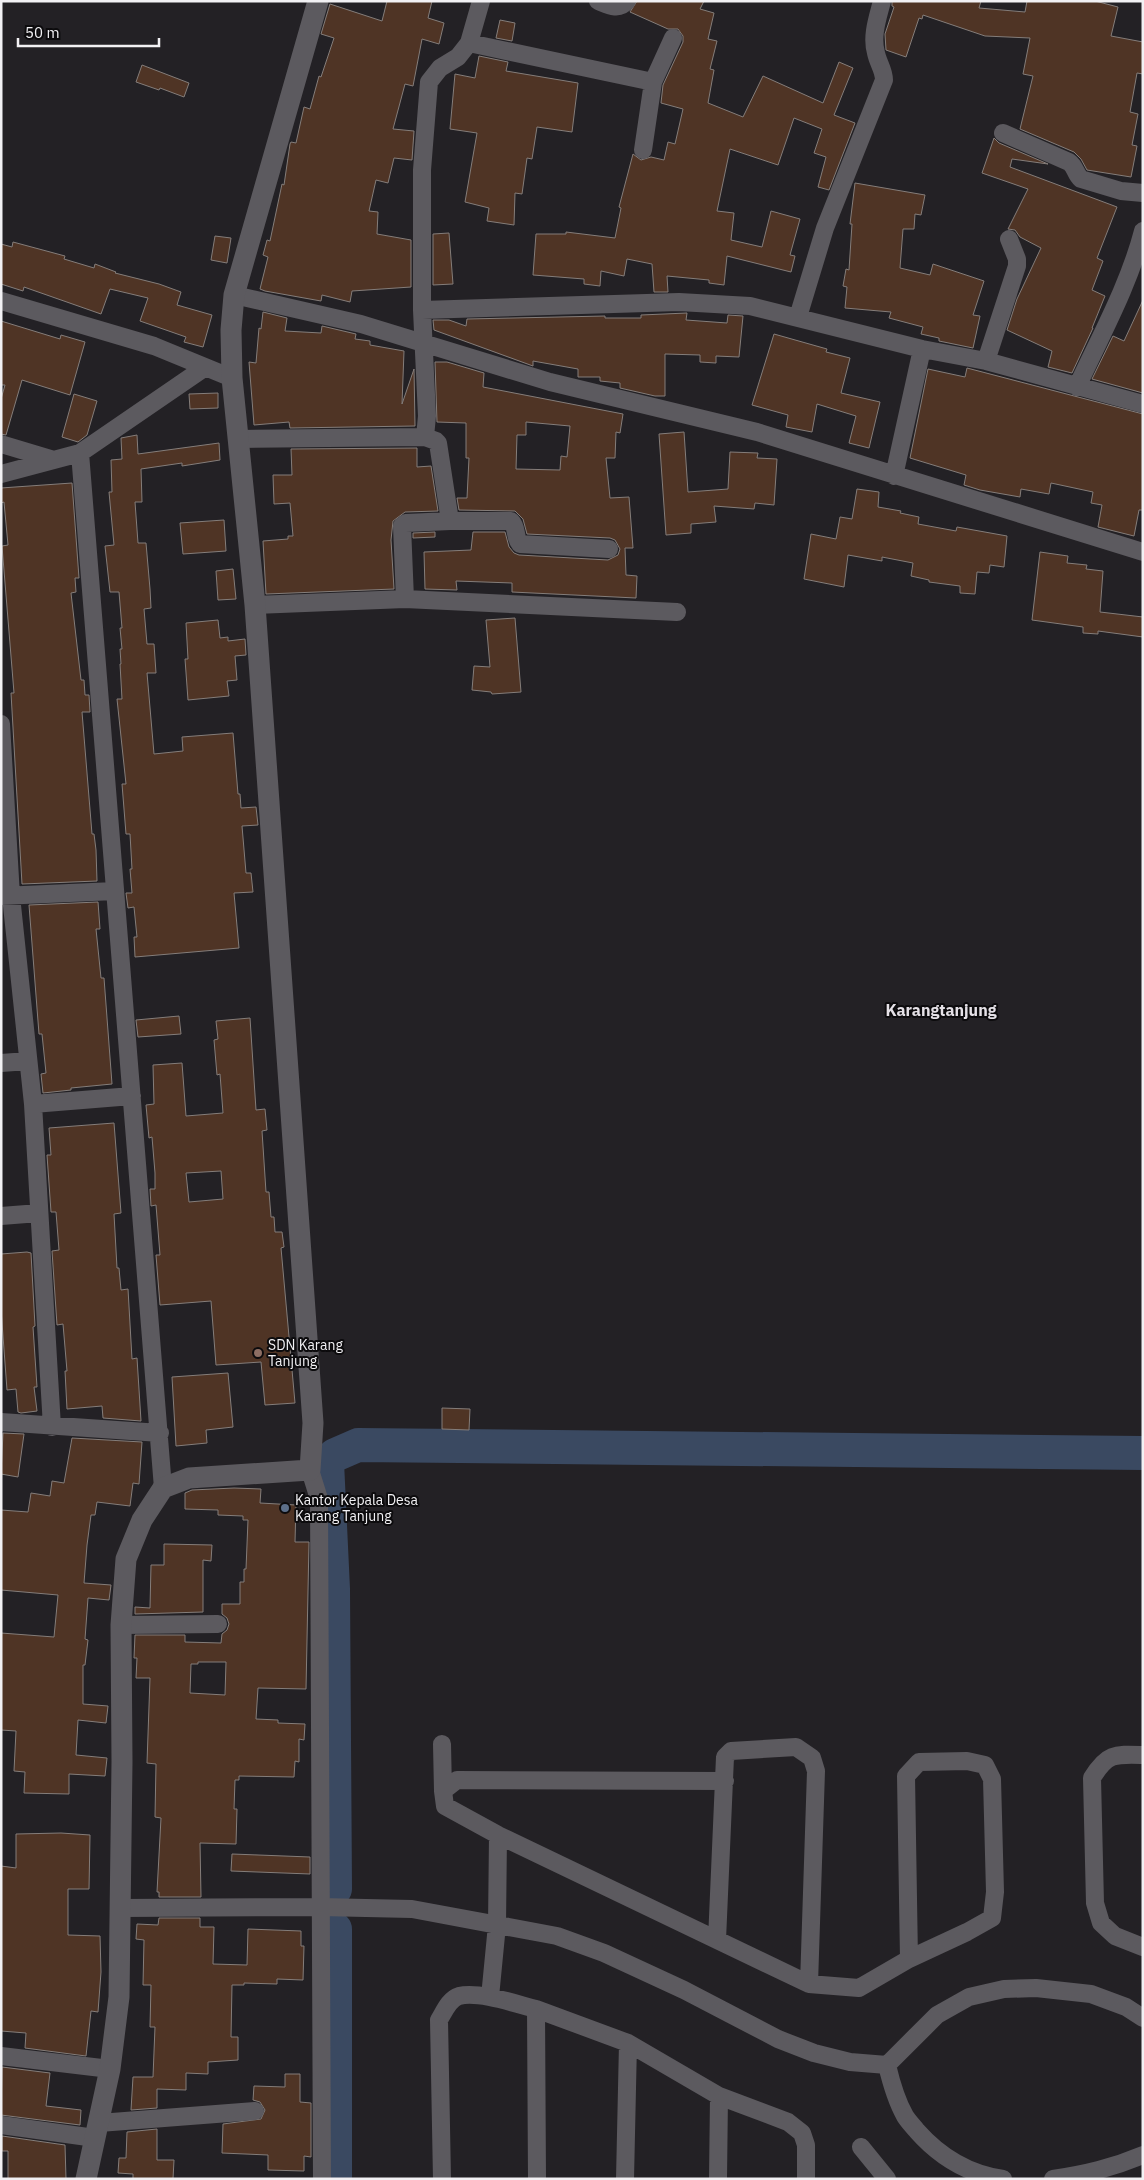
<svg xmlns="http://www.w3.org/2000/svg" width="1144" height="2180" font-family="'IBM Plex Sans',sans-serif">
	<rect width="100%" height="100%" fill="#232125"/>
	<g fill="none" stroke-linecap="round" stroke-linejoin="round">
		<path stroke="#3a4961" stroke-width="34" d="M335,1889L333,1589L327,1462L335,1455L358,1445L1143,1453
			M335,2179V1929"/>
	</g>
	<path fill="#4f3425" stroke="#847d7a" fill-rule="evenodd" d="M387,1H432L428,18L444,23L439,44L422,39L413,86L405,84L393,129L414,131L412,160L394,158L388,183L376,180L369,211L378,212L377,234L411,240V287L352,291L350,302L322,295L321,301L265,291L260,289L268,257L263,255L267,240L270,241L282,184L284,185L290,144L291,142L296,143L304,107L310,109L319,76L321,77L334,38L321,34L330,4L382,21Z
		M637,1H704L700,9L714,13L708,39L717,41L710,69L714,70L708,103L743,117L763,76L823,103L839,62L853,68L834,115L855,123L829,190L818,187L826,157L814,153L822,129L794,118L778,165L730,149L717,211L734,213L731,240L762,247L771,211L800,219L790,255L795,256L791,272L727,256L724,285L709,283V280L667,276L668,292H654L652,264L627,259L624,276L601,271L600,286L584,284V279L533,275L536,234H566V232L615,238L621,208L619,207L633,154L641,160L651,157L664,160L668,142L675,144L683,109L661,103L663,85L683,42V36L678,29H668L630,12Z
		M892,1H981L979,8L1025,12L1027,1H1095L1118,7L1111,36L1143,42V74L1137,73L1130,112L1138,114L1132,145L1137,146L1131,177L1087,170L1081,159L1074,152L1020,129L1033,76L1023,74L1030,38L985,36L923,15L922,19L919,18L906,57L886,50L885,34L894,7L892,6Z
		M500,20L515,23L512,41L496,38Z
		M479,56L508,62L506,71L578,83L572,132L537,127L532,159L527,158L522,194L515,193L514,225L487,221L489,208L465,202L477,133L450,129L455,74L475,78Z
		M142,65L189,83L184,97L160,88L159,90L136,82Z
		M994,138L999,143L1048,164L1012,159L1010,167L1117,207L1097,258L1103,261L1092,290L1105,296L1092,328H1093L1072,373L1048,367L1052,351L1007,330L1017,299L1041,248L1020,237L1015,230L1008,229L1028,189L982,173Z
		M855,183L925,195L921,215L915,214L914,229H903L900,268L930,275L933,264L984,281L973,315L980,316L973,348L939,341V338L921,334L923,327L889,318L891,312L845,308L847,287L843,286L846,269L849,270L852,224H850Z
		M449,233L453,284L433,285V234Z
		M215,236L231,238L227,263L211,260Z
		M13,242L65,256L64,259L94,268L95,264L116,272L115,273L159,284L181,292L177,305L212,315L203,347L184,342L186,337L140,321L148,298L110,289L101,314L24,287L23,291L1,284V244L12,247Z
		M1143,300V393L1092,379L1113,336L1124,341Z
		M263,312L287,318L285,331L321,333L322,326L356,334L355,339L370,341V345L404,351L402,404L414,369L415,426L290,428L289,422L254,425L249,362L256,363L259,328L261,329Z
		M687,313L686,320L727,323L728,315L743,316L739,357L716,356V363L700,362V355L665,354V396H655L620,388V383L600,381V377H578V369L533,361V366L434,330L433,320H449L466,326L467,319L605,316V318H641V315Z
		M1,321L60,339L61,335L85,342L70,395L22,380L6,435L1,434V399L5,385H1Z
		M774,334L827,349L826,352L850,358L841,393L880,402L869,448L849,443L856,416L817,404L812,432L786,427L788,415L752,405Z
		M435,362H447L484,373L483,387L623,414L620,433L616,432L615,458H606L610,498L629,497L633,548H625L626,575L637,576L636,598L512,592V583L456,581L457,590L425,589L424,552L471,550L473,532H505L509,547L514,553L519,555L608,560L618,555L620,549L615,540L610,538L527,534L523,519L515,511L459,510L457,498H467L469,458H466V423L437,422ZM526,422L570,426L567,457L561,456L560,470L516,469L517,435H526Z
		M967,368L1143,414V510H1139L1134,536L1098,527L1102,505L1091,503L1093,492L1051,483L1049,494L1021,489L1020,497L980,490L964,485L966,475L910,458L928,369L965,377Z
		M218,393V408L190,409L189,394Z
		M74,394L97,401L87,435L78,442L62,437Z
		M684,432L688,492L728,489L730,452L758,453L757,458L777,459L774,505L755,503L754,509L714,506L716,522L691,524V533L666,535L659,434Z
		M137,435L138,454L219,443L220,460L182,466V463L141,469L142,502H135L138,543H146L150,589L151,608L144,609L147,644H154L156,673H147L154,754L183,751L182,737L233,733L238,794H240L241,808L256,807L258,825L242,826L246,873H251L253,892L234,893L239,948L135,957L134,937H137L134,907L128,908L126,893H132L130,869H132L130,834H126L122,784H126L117,699H122L120,664H121L120,649H122L120,628H122L119,592H110L105,546L114,545L109,492H112L111,460L122,459L121,438Z
		M417,448V467L431,466L438,511L405,512L393,521L391,540L394,589L266,594L263,541L288,539V536H293L290,503L274,504L273,475H292L291,449Z
		M72,483L79,578H75L76,592L71,593L81,680H84L85,695H89L90,712H82L92,834H94L96,850L97,881L22,884L11,693H14L2,546L8,545L4,502L1,503V488Z
		M857,489L879,492L878,507L901,511L900,513L919,517L918,524L956,531L957,527L1007,536L1004,567L990,565L989,573L977,572L975,594L960,593V586L929,582V580L911,576L913,563L882,557V561L848,555L844,587L804,579L811,534L836,539L840,517L852,519Z
		M224,520L226,551L183,554L180,523Z
		M435,532V537L413,538V533Z
		M1040,552L1068,556L1067,563L1087,565L1086,569L1103,571L1100,612L1143,617V637L1098,631V634L1083,633V627L1032,620Z
		M233,569L236,599L218,600L216,571Z
		M515,618L521,692L492,694L491,692L472,690L474,666L490,667L486,620Z
		M218,620L220,638L228,637V641L245,639L246,655L235,656L237,680L227,681L229,696L188,700L185,659H188L186,623Z
		M98,902L100,929H96L101,978H104L112,1084L71,1088V1090L43,1093L41,1074L46,1073L42,1034H39L29,905Z
		M179,1016L181,1034L138,1037L136,1020Z
		M250,1018L256,1110L265,1109L267,1130L262,1131L266,1192H269L271,1217H274L275,1232H282L284,1247L281,1248L295,1403L265,1405L261,1362L216,1365L211,1301L160,1305L156,1255H160L156,1205L151,1206L150,1189H155V1173L152,1137L149,1138L146,1105L154,1104L153,1065L182,1063L186,1116L223,1113L220,1074L217,1075L214,1040L218,1039L216,1021ZM221,1171L223,1199L189,1202L186,1173Z
		M114,1123L121,1213L114,1214L117,1268H119L121,1290L128,1289L132,1359L137,1358L141,1421L103,1418L102,1406L67,1409L65,1371H67L63,1324L57,1325L52,1251L59,1250L56,1212H51L47,1155H51L49,1128Z
		M27,1252L31,1253L35,1326L33,1327L37,1387H34L37,1411L21,1413L18,1412L16,1389L7,1390L1,1309V1254Z
		M228,1373L233,1427L206,1430L207,1443L176,1446L172,1377Z
		M442,1408L470,1409L469,1430L442,1429Z
		M3,1433L24,1434L18,1477L1,1474Z
		M72,1438L142,1442L139,1484L133,1483L130,1506L97,1502L95,1515H91L87,1545L84,1583L111,1585L109,1600L88,1598L85,1639L88,1640L85,1665H83V1704L108,1706L106,1723L78,1720L76,1755L107,1758L105,1776L69,1774V1794L24,1793L25,1772L14,1771L16,1731L1,1730V1633L54,1637L58,1595L1,1590V1510L28,1512L31,1493L50,1496L52,1481L64,1483Z
		M234,1488L261,1489L260,1503L296,1505L295,1542H309L306,1689L258,1688L256,1719L278,1720V1723L305,1724L304,1740L299,1739V1762L295,1761L294,1777L239,1776V1780H235L234,1809H237L236,1844L200,1843L201,1897H159V1892H157L161,1818L155,1817L156,1764L147,1763L150,1678H136L137,1658H134L135,1635H185V1642L221,1643L222,1634L227,1630L229,1624L227,1618L222,1614V1604H240V1582H244V1569H246L248,1520H243V1516L218,1515V1510L185,1509V1493L192,1490ZM198,1662H226L225,1695L190,1693L191,1664H198Z
		M164,1544L212,1545L211,1561L203,1560V1612L135,1614V1607L150,1608L151,1565H164Z
		M61,1833L90,1835L89,1889H68V1935L100,1936L101,1972L98,2012L91,2011L86,2056L25,2048L26,2033L1,2031V1866L16,1868V1834Z
		M232,1854L310,1857V1874L231,1871Z
		M159,1918H200V1927H214L213,1964L247,1965L248,1929L301,1931V1946H304L303,1980L277,1979V1984L244,1983V1985H232L231,2037H238V2060L208,2062V2074L186,2073V2090L157,2089V2108L131,2110L133,2077H153L155,2027H150L151,1985H143L144,1940L136,1939L137,1924L158,1925Z
		M2,2067L50,2073L46,2106L81,2110L80,2125L1,2115Z
		M285,2074H300V2102L311,2103V2157L304,2156V2171L268,2170V2155L222,2153L223,2124L261,2119L265,2110L260,2102L253,2100L254,2086L285,2087Z
		M157,2129V2160H174L173,2179H133V2174L118,2173L119,2158H126L127,2132Z
		M2,2136L65,2145L66,2179H8V2151H2Z"/>
	<g fill="none" stroke-linecap="round" stroke-linejoin="round">
		<path stroke="#5c5a5f" stroke-width="18" d="M598,1C608,5 619,11 627,1
			M469,43L653,82
			M1003,133L1069,162C1076,167 1075,174 1081,179L1121,191L1143,193
			M643,150L653,82L673,38
			M234,295L361,324L550,382L757,432L1143,552
			M1,301L154,346L232,378
			M422,310L679,302L750,306L922,349L986,361L1143,404
			M798,317L825,228L884,80C884,70 878,63 876,53C871,36 878,17 882,1
			M986,361L1017,266V259L1009,239
			M1077,387C1100,337 1129,285 1143,231
			M239,439L425,437
			M1,444L51,459
			M80,453L163,1488
			M1,474L80,453L204,368
			M894,476L922,349
			M450,521H511C518,528 514,537 520,544L609,549
			M405,599L402,526L406,523L450,521L438,443L436,441L425,437L427,416L422,310V170L429,82L440,68L458,57L469,43L481,1
			M255,605L405,599L677,612
			M1,724L11,896L33,1104L52,1427
			M1,896L115,891
			M1,1063L28,1061
			M33,1104L132,1096
			M1,1216L39,1213
			M1,1422L160,1433
			M310,1470L319,1499L322,2179
			M121,1625L218,1624
			M442,1744L443,1791
			M1143,1755C1115,1754 1107,1753 1092,1778L1095,1903L1101,1923L1115,1936L1143,1947
			M498,1835L445,1806L443,1791L457,1780L725,1781
			M120,1908L320,1907L412,1909L557,1936L604,1953L684,1990L778,2039L814,2053L850,2062L887,2065L937,2015L969,1997L1004,1989L1036,1988L1091,1994L1126,2007L1143,2018
			M717,1940L725,1757L731,1751L796,1747L812,1758L816,1771L809,1984
			M490,1997L497,1925L498,1835L809,1984L859,1988L909,1959L967,1932L992,1918L995,1892L992,1779L985,1765L967,1761L919,1762L906,1776L909,1959
			M536,2009L628,2043L719,2096L788,2122L802,2133L806,2145V2179
			M1,2056L110,2069
			M887,2065C891,2082 896,2100 905,2116C908,2121 913,2126 917,2131C940,2157 968,2174 1003,2179
			M99,2123L255,2111
			M1,2125L95,2138
			M861,2147L887,2179
			M442,2179L439,2020C444,2012 449,1999 459,1996C479,1991 516,2004 536,2009L537,2179
			M625,2179L628,2043
			M718,2179L719,2096
			M1053,2179C1086,2174 1112,2168 1143,2155"/>
		<path stroke="#5c5a5f" stroke-width="21" d="M86,2179L110,2069L119,1997L122,1762L121,1625L126,1559L142,1520L163,1488L189,1478L310,1470L313,1423L255,605L232,378L231,330L234,295L318,1"/>
	</g>
	<circle fill="#8d6e63" stroke="#0c0b0d" stroke-width="2" cx="258" cy="1353" r="5"/>
	<circle fill="#5c6f8a" stroke="#0c0b0d" stroke-width="2" cx="285" cy="1508" r="5"/>
	<g text-anchor="middle" stroke-width="4" stroke-linejoin="round" paint-order="stroke">
		<g font-size="14" fill="#f2f1f4" stroke="#0c0b0d" text-anchor="start">
			<text x="268" y="1350">SDN Karang<tspan x="268" dy="16">Tanjung</tspan></text>
			<text x="295" y="1505">Kantor Kepala Desa<tspan x="295" dy="16">Karang Tanjung</tspan></text>
		</g>
		<g font-size="16" font-weight="bold" fill="#e5e1e7" stroke="#0c0b0d">
			<text x="941" y="1016">Karangtanjung</text>
		</g>
	</g>
	<rect width="1144" height="2180" fill="none" stroke="#f2f1f4" stroke-width="5"/>
	<path d="M18 38v8h141v-8" fill="none" stroke="#f2f1f4" stroke-width="2.5"/>
	<text x="25" y="38" font-size="15" fill="#f2f1f4" stroke="#0c0b0d" stroke-width="4" paint-order="stroke">50 m</text>
</svg>
